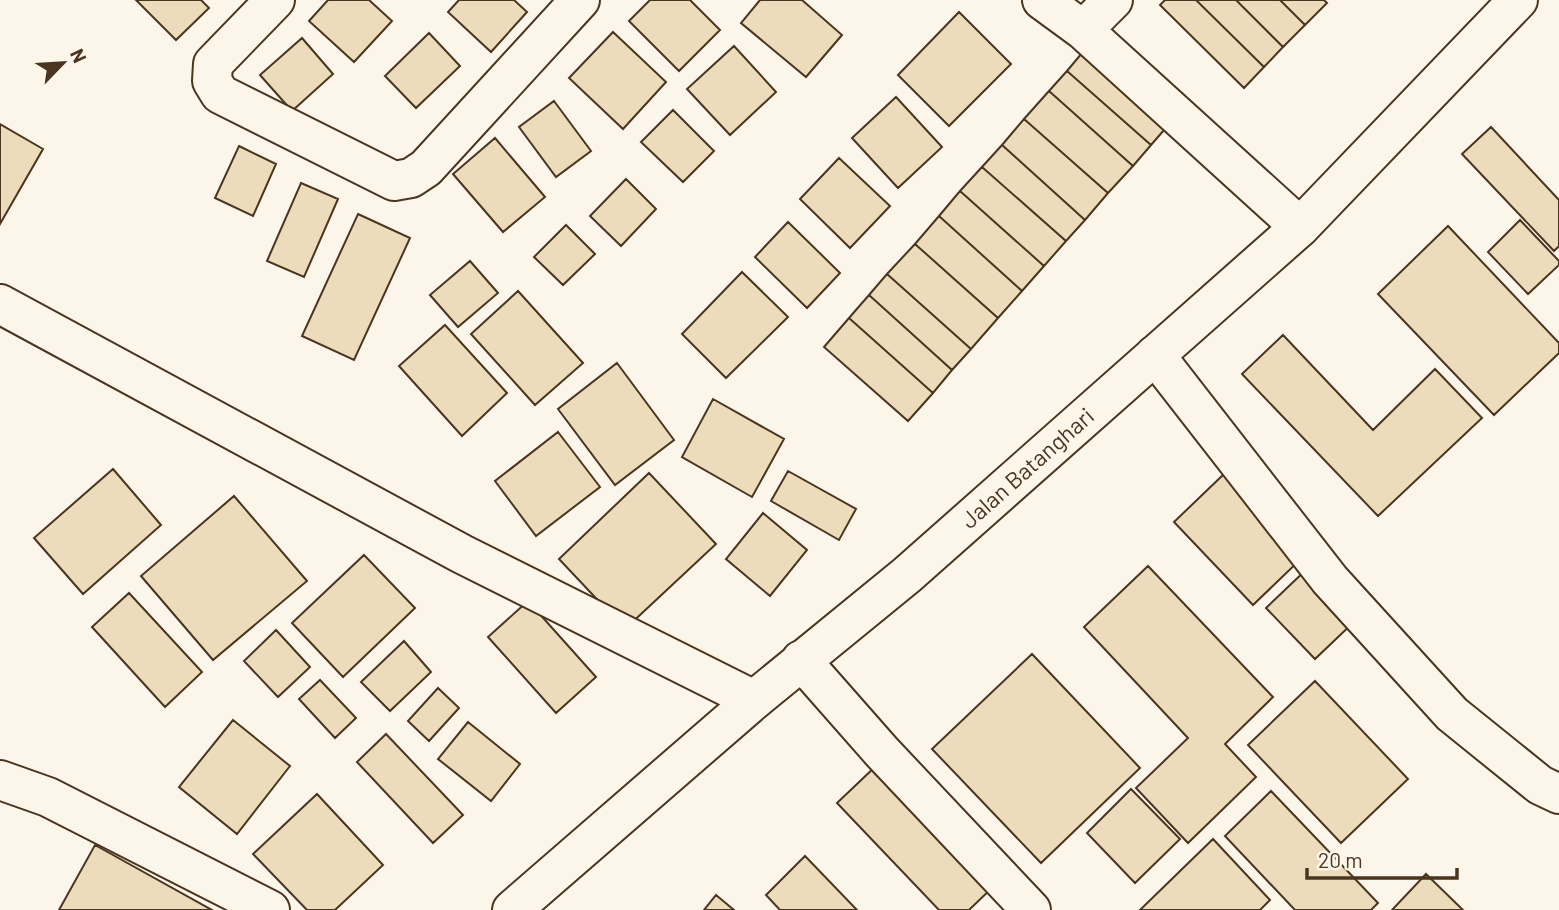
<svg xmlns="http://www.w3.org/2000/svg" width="1559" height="910" font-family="Barlow,sans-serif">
	<rect width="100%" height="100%" fill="#fbf6e9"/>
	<path fill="#ecdcbc" stroke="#4a3520" stroke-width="2" d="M136,0H201L209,8L176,40Z
		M328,0H369L392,21L354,62L309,21Z
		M459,0H514L527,12L491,52L448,12Z
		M650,0H690L720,30L679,71L629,21Z
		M760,0H802L842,35L806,77L741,23Z
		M1165,0H1196L1264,67L1244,88L1160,5Z
		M1196,0H1236L1283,47L1264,67Z
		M1236,0H1280L1305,25L1283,47Z
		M1280,0H1324L1327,3L1305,25Z
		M959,12L1011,64L949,126L898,75Z
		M613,32L666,82L623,129L569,78Z
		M429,33L460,66L416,108L385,76Z
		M302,38L333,74L292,111L260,75Z
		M734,46L776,92L730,135L687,89Z
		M1087,47L1171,122L1151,145L1067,71Z
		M1067,71L1151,145L1133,166L1049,91Z
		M1049,91L1133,166L1108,193L1024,119Z
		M896,97L942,147L898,188L852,138Z
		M554,101L591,151L556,177L519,127Z
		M673,110L714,151L683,182L641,142Z
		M1024,119L1108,193L1085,220L1002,145Z
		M0,124L43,149L0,224Z
		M1491,127L1559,200V246L1554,251L1462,154Z
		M495,138L545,197L503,232L453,174Z
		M1002,145L1085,220L1066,241L982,167Z
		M239,146L276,164L253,216L215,198Z
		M839,158L890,206L850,248L800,199Z
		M982,167L1066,241L1044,266L960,191Z
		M626,179L656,209L621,246L590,216Z
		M301,183L338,199L304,277L267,261Z
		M960,191L1044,266L1022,291L939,216Z
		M358,214L410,238L354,360L302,336Z
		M939,216L1022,291L998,318L915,244Z
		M1520,220L1559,261V265L1528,294L1488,252Z
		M788,222L840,273L807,308L755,257Z
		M566,225L595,254L563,285L534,257Z
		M1448,226L1559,343V353L1494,415L1378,294Z
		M915,244L998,318L971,349L887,274Z
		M470,261L498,293L458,327L430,295Z
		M742,272L788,317L726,378L682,334Z
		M887,274L971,349L952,370L869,295Z
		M518,291L583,363L535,405L471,334Z
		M869,295L952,370L933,393L849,318Z
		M849,318L933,393L908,421L824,347Z
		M445,325L507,393L462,436L399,366Z
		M1283,335L1373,430L1435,369L1482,418L1378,516L1242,374Z
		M617,363L674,440L615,485L558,409Z
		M713,399L784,439L752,497L682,457Z
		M558,432L600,487L536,536L495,481Z
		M113,469L161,525L83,594L34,538Z
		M788,471L856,509L839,540L771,501Z
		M649,473L716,544L625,629L559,559Z
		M1224,474L1303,557L1253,605L1174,522Z
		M234,496L307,581L213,660L141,576Z
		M763,513L807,550L770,596L726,559Z
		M364,555L415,608L343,677L292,623Z
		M1148,566L1273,697L1225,744L1256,777L1188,843L1136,788L1188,738L1084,627Z
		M1308,568L1357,619L1315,659L1266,608Z
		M129,593L202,672L165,707L92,627Z
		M528,601L596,677L556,713L488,637Z
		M276,630L310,667L278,697L244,661Z
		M404,641L431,672L390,711L361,682Z
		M1032,654L1140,768L1041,863L932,749Z
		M320,680L356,718L335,738L299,699Z
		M1315,681L1408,779L1341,843L1248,745Z
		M438,688L459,708L429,741L408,721Z
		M233,720L290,766L237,834L179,787Z
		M468,722L520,764L491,801L438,759Z
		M386,734L463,815L433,843L357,762Z
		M877,765L994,886L969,910H939L837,803Z
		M1131,789L1180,839L1135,883L1087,833Z
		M1271,791L1378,903L1371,910H1295L1225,836Z
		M317,794L383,865L335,910H307L253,854Z
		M1213,839L1270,900L1260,910H1140Z
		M95,845L212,910H59Z
		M805,856L857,910H780L766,895Z
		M1426,874L1463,910H1392Z
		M716,895L734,910H704Z"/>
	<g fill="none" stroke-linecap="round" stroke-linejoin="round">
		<defs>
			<path id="street" d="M275,0L213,64L212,81L220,94L394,181L411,178L426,168L580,0
				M1042,0L1083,30L1300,227
				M1083,30L1113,0
				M0,304L462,554L754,700
				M1155,355L1330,580L1452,714L1540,785L1559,794
				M801,660L882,752L1031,910
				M0,780L48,797L270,910"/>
			<g id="secondary">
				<path id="s1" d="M512,910L754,700L907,575L1300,227L1518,0"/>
			</g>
		</defs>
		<use href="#street" stroke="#4a3520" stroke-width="42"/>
		<use href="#secondary" stroke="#4a3520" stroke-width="42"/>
		<use href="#street" stroke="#fbf6e9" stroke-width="38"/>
		<use href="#secondary" stroke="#fbf6e9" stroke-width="38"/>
	</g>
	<g text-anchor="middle" stroke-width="5" stroke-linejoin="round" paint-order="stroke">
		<g font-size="23" fill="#4a3520" stroke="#fbf6e9">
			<text dy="8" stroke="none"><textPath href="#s1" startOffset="679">Jalan Batanghari</textPath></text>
		</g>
	</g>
	<g transform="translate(63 63) rotate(65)" stroke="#fbf6e9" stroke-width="5" paint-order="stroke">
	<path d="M0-5L12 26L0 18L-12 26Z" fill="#4a3520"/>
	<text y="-10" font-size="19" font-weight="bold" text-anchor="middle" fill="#4a3520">N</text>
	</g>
	<path d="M1307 868v10h150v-10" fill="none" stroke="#4a3520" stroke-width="3.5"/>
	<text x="1318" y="868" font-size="21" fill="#4a3520" stroke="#fbf6e9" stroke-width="5" paint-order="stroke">20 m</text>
</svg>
